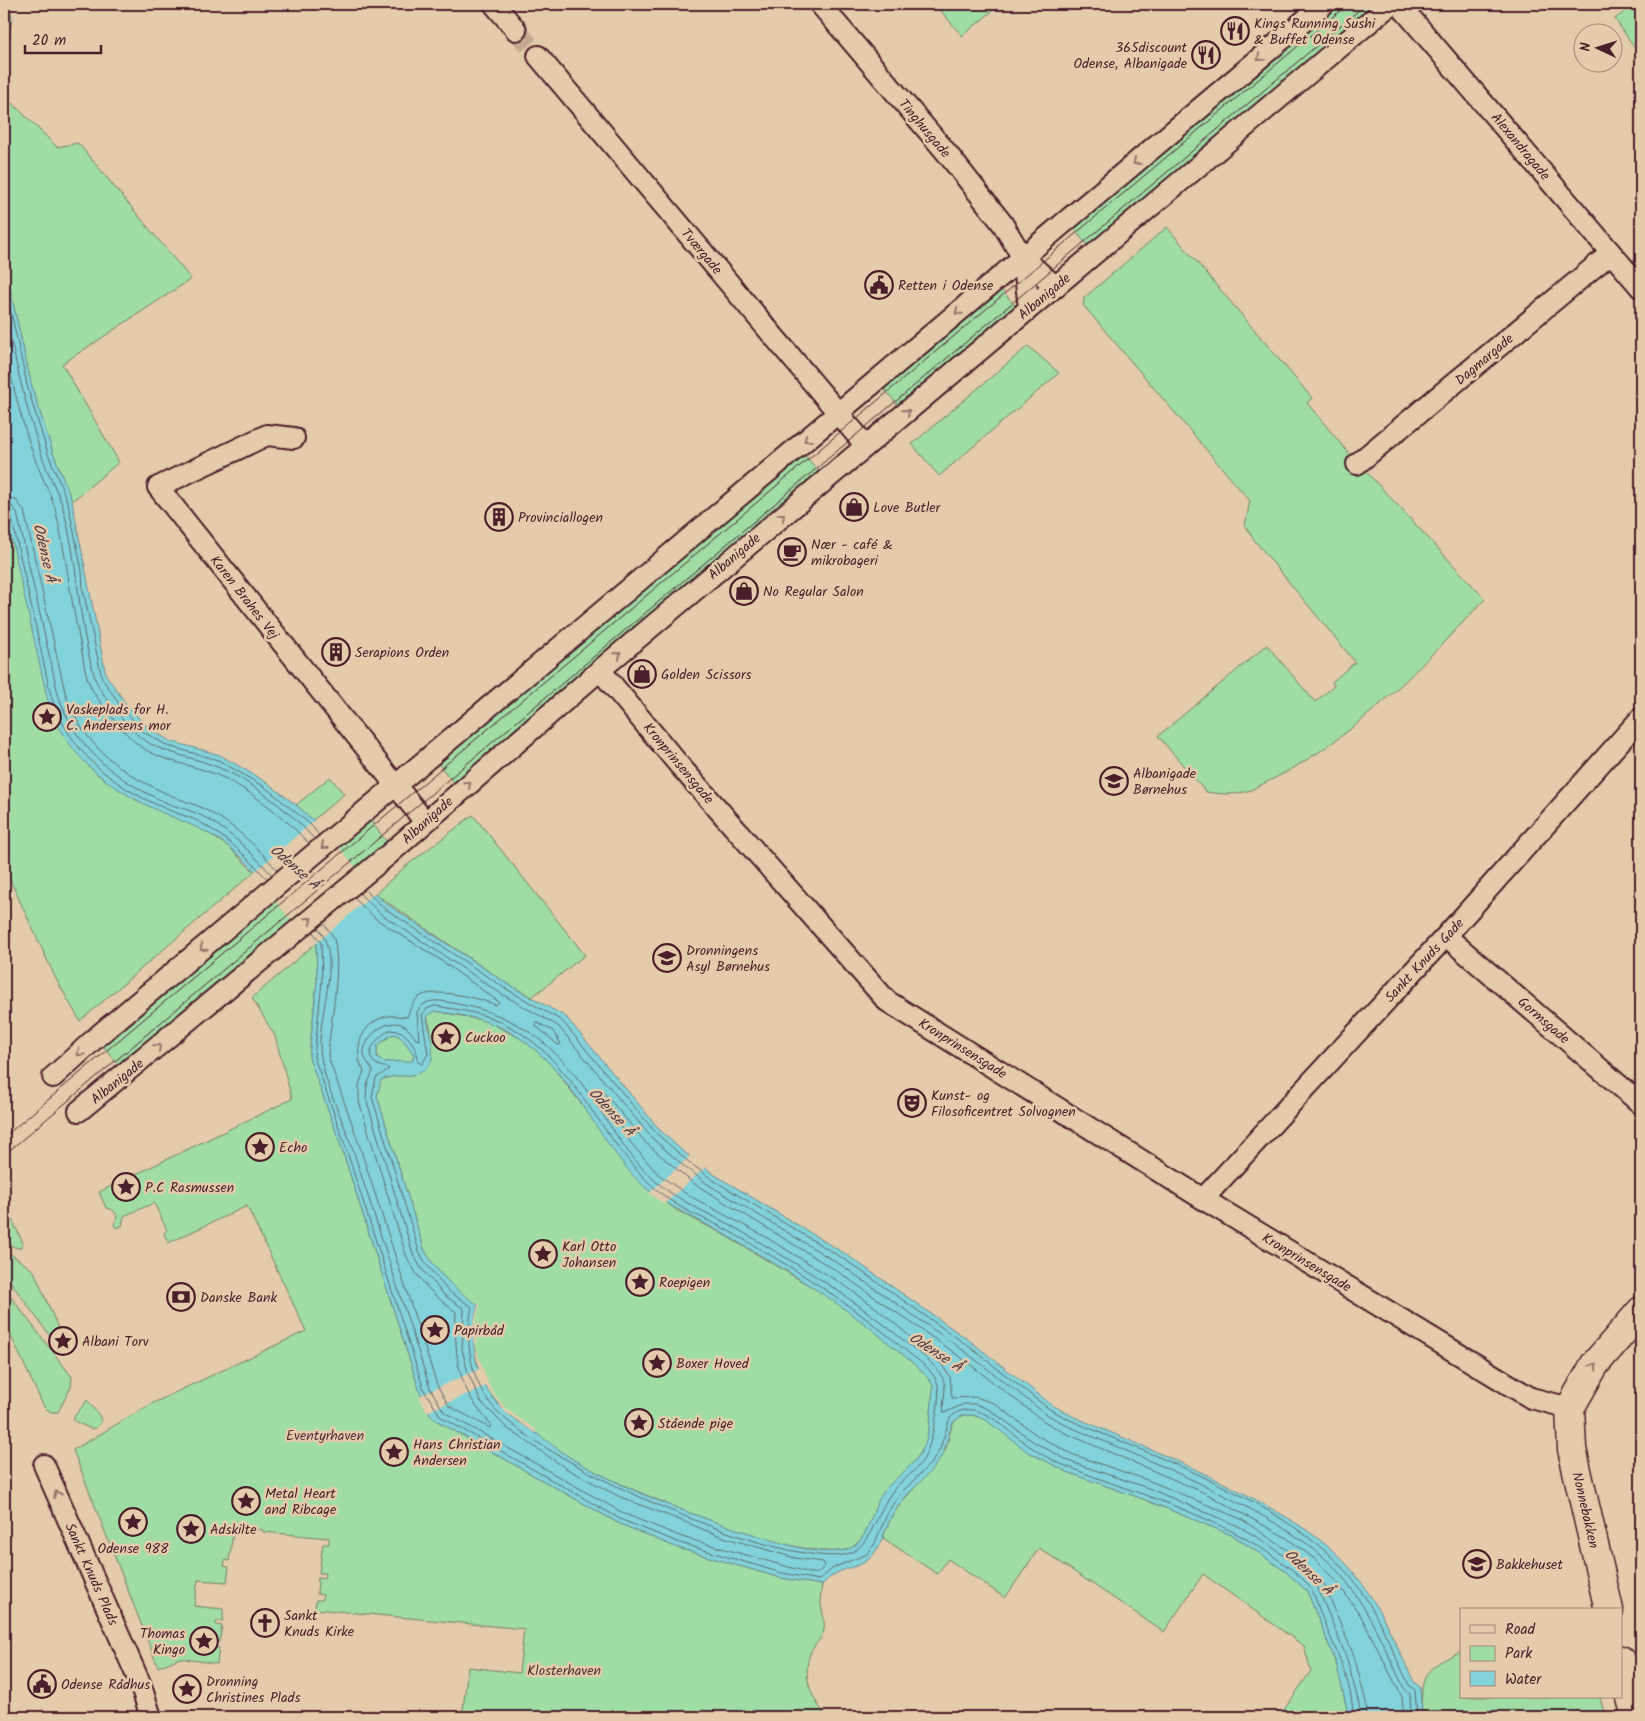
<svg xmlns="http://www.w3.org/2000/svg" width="1645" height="1721" font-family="Kalam,sans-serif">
	<rect width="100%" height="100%" fill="#e3cbab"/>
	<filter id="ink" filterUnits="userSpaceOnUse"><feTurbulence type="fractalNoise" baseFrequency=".02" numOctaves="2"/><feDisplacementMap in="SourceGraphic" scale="10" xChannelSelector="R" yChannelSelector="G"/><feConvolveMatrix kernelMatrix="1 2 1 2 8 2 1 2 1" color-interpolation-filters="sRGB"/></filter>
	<g filter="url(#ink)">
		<path fill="#9fdda5" stroke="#747e68" d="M4,4H8L12,16L6,68L5,96L57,147L78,143L191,279L62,364L119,462L72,501L53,453L32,387L4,263Z
			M935,4H1001L962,36Z
			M1336,4H1380L1090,249L1072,226Z
			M1634,4H1641V57L1615,19Z
			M1167,227L1312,398L1307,403L1346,450L1485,599C1422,665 1358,736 1275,778C1265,782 1254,790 1244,792C1231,795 1219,794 1206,792L1158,736L1267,645L1315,702L1334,686L1332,682L1355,662L1255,541L1245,526L1250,501L1083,305L1084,298Z
			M999,287L1018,309L901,409L882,386Z
			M1028,346L1059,373L939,476L912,444Z
			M803,453L821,474L457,787L437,762Z
			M4,505L15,552L97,774L138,801L199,827L229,847L254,872L80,1021L56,979L4,867Z
			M330,777L344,794L313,820L296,805Z
			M473,815L585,955L532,997L506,983L375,894L406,866Z
			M368,818L388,843L119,1066L104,1047Z
			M316,943L317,981L309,1057L339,1140L420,1392L430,1414L437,1421L620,1524L678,1548L781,1578L822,1585C817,1604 826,1614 824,1630C822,1640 813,1645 810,1654C802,1678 812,1699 827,1717H462L468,1667L519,1673L524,1629L315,1609L316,1600H322L323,1595L317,1594L318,1578L324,1579L325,1573H319L323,1544H329V1538L263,1532V1530L230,1526L228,1532H233L229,1561L225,1560L224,1566L229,1567L227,1582L198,1580L194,1606L223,1609V1621H217L216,1625L222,1626L219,1642H214V1646L219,1648L217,1664L180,1658L158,1667L73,1450L153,1403L306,1331L247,1206L168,1243L164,1233L167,1230L154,1203L124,1216L122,1226L116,1228L114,1224C120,1216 115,1209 106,1208L99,1192L292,1099L275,1036L252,998Z
			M435,1011L487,1021L525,1041L549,1062L646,1188L678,1211L719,1232L834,1300L864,1322L925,1373L933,1384C932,1404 931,1426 925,1444C916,1468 892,1477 880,1499C870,1516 868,1544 845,1550C796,1562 618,1487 572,1459C548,1444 505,1417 490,1394C474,1369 475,1342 475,1314L430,1261L424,1249L377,1096L380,1080C394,1074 408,1076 422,1071L431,1031L427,1016Z
			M395,1034C403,1037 409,1048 414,1055L412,1062H383L377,1057V1046L391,1035Z
			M10,1215L23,1243L20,1248L14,1247L4,1240V1216Z
			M4,1249L34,1271L58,1328V1336H50L4,1273Z
			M4,1288L72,1377L71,1387L58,1412H51L44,1407L4,1321Z
			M87,1400L100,1417L101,1422L96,1428L91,1429L74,1421V1417Z
			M964,1415H973L986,1420L1067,1472L1143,1499L1234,1536L1285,1571L1307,1591L1336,1662L1349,1717H1279L1311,1671L1304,1646L1203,1574L1164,1632L1039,1548L1005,1598L948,1559L937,1574L883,1538C895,1498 922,1486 943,1454C952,1440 946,1422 964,1415Z
			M1461,1652V1697H1600L1605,1717H1422C1420,1677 1422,1668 1461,1652Z"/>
		<path fill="#82d3d9" stroke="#6c8b93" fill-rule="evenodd" d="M4,263L32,387L53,453L72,501L106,675L126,704L148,728L170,741L220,755L269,784L296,805L313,820L375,894L387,904L506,983L566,1017L660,1130L680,1149L715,1175L847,1255L970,1341L1052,1405L1072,1416C1135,1443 1198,1468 1258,1501C1294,1521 1328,1541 1354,1573C1380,1605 1396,1645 1414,1682L1420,1687L1422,1717H1349L1336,1662L1307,1591L1285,1571L1234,1536L1143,1499L1067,1472L1028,1452L986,1420L973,1415H964L954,1421C946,1435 948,1449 937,1463C924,1481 905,1493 894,1512C885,1527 883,1544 871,1557C858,1571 840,1564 822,1585L781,1578L678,1548L620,1524L437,1421L430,1414L420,1392L339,1140L309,1057L317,981L316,943C289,912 261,872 229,847C208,830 185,823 161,812C106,787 65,756 47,697L4,505ZM435,1011C452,1014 471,1016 487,1022C536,1038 568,1082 595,1124C610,1146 626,1171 647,1189C670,1208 696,1218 722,1233C781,1267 840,1301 892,1346C907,1358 922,1369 933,1385C932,1404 931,1426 925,1444C916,1468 891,1477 879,1499C870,1516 867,1545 845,1550C817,1556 786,1544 759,1536C696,1517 632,1493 574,1460C561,1452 549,1442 537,1434C520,1422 503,1413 491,1395C473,1369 469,1334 478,1305C455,1289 437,1274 424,1249L377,1096L381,1080C392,1075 399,1077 411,1075C446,1069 428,1036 427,1016ZM395,1034C403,1037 409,1048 414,1055L412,1061L384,1062L377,1057V1046L391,1035Z"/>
		<path fill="#e3cbab" d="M316,819L376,892L313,946L252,874Z
			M691,1155L707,1166L664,1204L649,1193Z
			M479,1302L480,1305L476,1321V1348L489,1386L506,1409L536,1430L535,1433L504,1411L486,1386L427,1412L419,1396L479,1369L473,1339L474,1321Z"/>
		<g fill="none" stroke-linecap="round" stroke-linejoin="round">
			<path stroke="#606771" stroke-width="1" d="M4,281L28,389L48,454L68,503L82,571L83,590L102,678L122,708L145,733L168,746L218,760L237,771L266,788L310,824L319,835
				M4,306C14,356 25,406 42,456C47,472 56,488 62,504C79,561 77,622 95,678C100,694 128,727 141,738C163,754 190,756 215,766C247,778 293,813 314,839
				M4,342C12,382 21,421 35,459C41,476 50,492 55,508C66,552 70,597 80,642C83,655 84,670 89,683C97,702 120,728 135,742C157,761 186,763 212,773C243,784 288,819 309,844
				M4,496L16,500L24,511L65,692C81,744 121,774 170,795C182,801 196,804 208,811C236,826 257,847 277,870
				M4,504L12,506L17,513L58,694C75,749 116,780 167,803C180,808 194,811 206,818C232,833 252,853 272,875
				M4,510L9,511L11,515L51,696C70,752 111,785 164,808C177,814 192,817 203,824C228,839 248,857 267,879
				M364,889L384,908L503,987L562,1021L656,1133L690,1163L713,1180L844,1259L967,1345L1049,1409L1070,1420C1158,1458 1287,1502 1349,1575C1376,1607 1391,1648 1409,1685L1415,1690L1417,1717
				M359,893L381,914L500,993L558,1026L652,1138L686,1168L709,1185L841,1265L963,1350L1046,1414L1068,1426C1131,1453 1194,1478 1254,1511C1288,1530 1322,1550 1346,1581C1371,1614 1386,1651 1404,1688L1410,1694L1411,1717
				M323,923C327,928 332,933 334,939C342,972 330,1021 328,1055L331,1065L356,1135L437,1385L449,1406L490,1428L491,1424C458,1390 454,1358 456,1312C434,1296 418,1281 406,1255L359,1101V1085L364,1071C351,1050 362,1021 388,1016C395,1015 401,1017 407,1017C410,1010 412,1002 419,997C434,987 479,998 496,1005L499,1002L439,959L376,919L354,898
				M318,928C345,960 314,1020 321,1057C326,1089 343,1119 353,1150C379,1229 404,1308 430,1388L444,1412L625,1514L682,1537L810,1573H818L825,1566L823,1562L795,1558L723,1537L618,1496L567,1469L507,1428L481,1402L468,1373L462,1349L464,1309L443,1294L421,1268L413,1254L366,1098L367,1085L373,1071C370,1065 365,1061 364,1054C363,1037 387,1017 403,1025C409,1028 412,1034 416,1039L419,1040L417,1012C426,996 442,1001 457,1004C521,1015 558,1048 594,1101C612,1128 628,1156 653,1179C677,1201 709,1213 737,1229C795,1262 852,1297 903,1340C916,1351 936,1363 943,1379C948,1389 941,1403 944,1413L964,1404H976L990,1410L1034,1442L1071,1462L1148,1488L1238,1526L1267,1543L1292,1562L1317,1586L1347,1659L1359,1704L1360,1717
				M313,932L321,943L322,981L314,1057L343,1139L424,1390L441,1417L622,1520L680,1543L782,1573L819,1580L833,1568L867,1554L874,1545L889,1510L901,1493L932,1462L940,1449L950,1418C975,1392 1010,1434 1031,1447C1042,1455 1057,1463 1071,1468C1142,1496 1218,1515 1280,1561C1290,1568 1304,1578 1311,1589C1316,1597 1318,1608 1322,1617C1335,1649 1353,1682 1353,1717
				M435,1006C460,1010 485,1013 507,1025C585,1065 606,1164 682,1208C696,1216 711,1221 725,1229C788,1264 849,1302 904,1349C914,1358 932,1368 937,1382C943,1395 931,1448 923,1460C917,1469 907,1477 899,1484C876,1505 874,1550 843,1555C774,1566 533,1460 490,1403C469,1375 465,1340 472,1307L447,1290L426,1264L419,1251L372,1097L376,1078L389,1069C386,1066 383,1068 378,1065C360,1055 378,1038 389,1030L400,1031C410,1037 419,1051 418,1062L422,1064L428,1054L422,1015L427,1009Z
				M536,1022L553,1031L561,1044L558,1045L536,1026Z
				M1367,1717L1366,1702L1354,1656L1324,1584L1296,1556L1241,1519L1150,1481L1074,1455L1038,1436L994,1403L975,1397L952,1398L950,1377L939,1361L875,1307L844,1285L764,1236L688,1195L658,1174L631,1143L596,1088H600L646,1143L693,1183L837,1271L959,1356L1042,1420L1065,1433L1205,1493L1285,1537L1315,1559L1339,1585L1361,1616L1402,1697L1404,1717"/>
			<path stroke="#c4a991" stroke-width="20" stroke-dasharray="20 10" stroke-linecap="butt" d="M516,30L538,56"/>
			<defs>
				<path id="minor" d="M494,4L516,30
					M820,4L946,152L1002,223L1023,258L1056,287
					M1399,4L1641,288
					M538,56L866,446
					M1023,258L1029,308
					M294,438L267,435L158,487L425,822
					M1357,464L1611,253
					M600,670L680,766L887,1001L1203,1199L1531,1398L1570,1408
					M1446,936L1641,1104
					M53,1077L99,1035L1324,4
					M79,1111L388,855L600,670L1391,4
					M1203,1199L1446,936L1641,718
					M44,1465L140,1683L151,1717"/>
				<path id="secondary" d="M1609,1610L1572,1449L1570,1408L1595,1364L1641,1311
					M1621,1660L1636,1717"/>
			</defs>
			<use href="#minor" stroke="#4a1f2b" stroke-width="24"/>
			<use href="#secondary" stroke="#4a1f2b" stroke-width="31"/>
			<use href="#minor" stroke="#e3cbab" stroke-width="20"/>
			<use href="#secondary" stroke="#e3cbab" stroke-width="28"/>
			<path stroke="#4a1f2b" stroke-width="1" d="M4,1137L1348,4
				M4,1155L1366,4"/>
		</g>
		<defs><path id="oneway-chevron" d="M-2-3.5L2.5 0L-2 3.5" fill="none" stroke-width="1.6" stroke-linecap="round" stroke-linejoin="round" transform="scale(1.25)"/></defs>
		<g stroke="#96756b">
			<use href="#oneway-chevron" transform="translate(1260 58) rotate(140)"/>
			<use href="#oneway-chevron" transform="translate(1136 162) rotate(140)"/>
			<use href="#oneway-chevron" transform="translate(958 312) rotate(140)"/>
			<use href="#oneway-chevron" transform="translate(907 412) rotate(-40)"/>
			<use href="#oneway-chevron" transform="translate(807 439) rotate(142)"/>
			<use href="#oneway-chevron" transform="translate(782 516) rotate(-40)"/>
			<use href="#oneway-chevron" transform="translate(618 655) rotate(-40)"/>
			<use href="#oneway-chevron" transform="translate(468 784) rotate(-41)"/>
			<use href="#oneway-chevron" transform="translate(324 846) rotate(140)"/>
			<use href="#oneway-chevron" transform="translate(309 920) rotate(-40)"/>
			<use href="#oneway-chevron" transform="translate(203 948) rotate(140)"/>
			<use href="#oneway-chevron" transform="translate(158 1047) rotate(-40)"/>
			<use href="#oneway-chevron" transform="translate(80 1053) rotate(137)"/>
			<use href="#oneway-chevron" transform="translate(1594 1366) rotate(-56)"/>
			<use href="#oneway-chevron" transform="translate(57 1494) rotate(-114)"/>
		</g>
	</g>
	<defs>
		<symbol id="restaurant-ring" viewBox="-11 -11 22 22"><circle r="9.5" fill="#e3cbab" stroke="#4a1f2b" stroke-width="1.5"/><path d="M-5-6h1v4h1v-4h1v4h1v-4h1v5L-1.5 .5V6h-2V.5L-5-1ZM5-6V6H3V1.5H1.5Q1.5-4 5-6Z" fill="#4a1f2b"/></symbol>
		<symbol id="civic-ring" viewBox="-11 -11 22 22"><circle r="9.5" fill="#e3cbab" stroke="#4a1f2b" stroke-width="1.5"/><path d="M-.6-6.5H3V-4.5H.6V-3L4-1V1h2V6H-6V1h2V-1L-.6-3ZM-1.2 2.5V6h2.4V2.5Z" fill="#4a1f2b"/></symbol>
		<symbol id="shop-ring" viewBox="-11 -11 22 22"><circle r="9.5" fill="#e3cbab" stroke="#4a1f2b" stroke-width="1.5"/><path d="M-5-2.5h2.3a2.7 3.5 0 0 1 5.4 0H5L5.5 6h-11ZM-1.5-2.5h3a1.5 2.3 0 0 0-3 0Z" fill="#4a1f2b"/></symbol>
		<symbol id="building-ring" viewBox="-11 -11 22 22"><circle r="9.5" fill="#e3cbab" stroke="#4a1f2b" stroke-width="1.5"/><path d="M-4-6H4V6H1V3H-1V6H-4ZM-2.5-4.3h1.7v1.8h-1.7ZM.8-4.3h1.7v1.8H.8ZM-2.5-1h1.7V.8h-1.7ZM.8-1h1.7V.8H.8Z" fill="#4a1f2b"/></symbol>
		<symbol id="cafe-ring" viewBox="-11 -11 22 22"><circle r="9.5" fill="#e3cbab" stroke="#4a1f2b" stroke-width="1.5"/><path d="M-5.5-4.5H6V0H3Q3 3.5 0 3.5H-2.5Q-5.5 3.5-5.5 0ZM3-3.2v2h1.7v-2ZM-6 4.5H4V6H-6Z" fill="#4a1f2b"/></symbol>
		<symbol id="sight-ring" viewBox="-11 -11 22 22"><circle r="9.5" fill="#e3cbab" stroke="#4a1f2b" stroke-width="1.5"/><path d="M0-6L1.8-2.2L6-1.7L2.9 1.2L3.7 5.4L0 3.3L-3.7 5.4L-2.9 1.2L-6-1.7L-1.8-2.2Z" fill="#4a1f2b"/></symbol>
		<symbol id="school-ring" viewBox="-11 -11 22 22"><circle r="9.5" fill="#e3cbab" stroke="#4a1f2b" stroke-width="1.5"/><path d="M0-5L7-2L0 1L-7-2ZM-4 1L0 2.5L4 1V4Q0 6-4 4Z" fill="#4a1f2b"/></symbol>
		<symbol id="theatre-ring" viewBox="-11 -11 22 22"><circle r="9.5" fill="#e3cbab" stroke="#4a1f2b" stroke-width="1.5"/><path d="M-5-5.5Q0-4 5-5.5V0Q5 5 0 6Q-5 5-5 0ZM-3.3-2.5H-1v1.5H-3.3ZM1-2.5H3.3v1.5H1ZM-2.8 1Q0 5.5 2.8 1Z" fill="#4a1f2b"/></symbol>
		<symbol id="bank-ring" viewBox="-11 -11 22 22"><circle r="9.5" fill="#e3cbab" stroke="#4a1f2b" stroke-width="1.5"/><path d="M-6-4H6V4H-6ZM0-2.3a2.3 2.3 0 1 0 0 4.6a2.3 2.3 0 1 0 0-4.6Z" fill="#4a1f2b"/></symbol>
		<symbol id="church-ring" viewBox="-11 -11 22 22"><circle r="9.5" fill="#e3cbab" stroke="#4a1f2b" stroke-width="1.5"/><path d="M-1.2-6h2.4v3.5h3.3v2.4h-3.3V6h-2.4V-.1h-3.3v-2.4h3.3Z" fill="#4a1f2b"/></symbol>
	</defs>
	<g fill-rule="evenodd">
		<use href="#restaurant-ring" x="1219" y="15" width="32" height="32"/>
		<use href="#restaurant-ring" x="1190" y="39" width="32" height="32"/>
		<use href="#civic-ring" x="863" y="269" width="32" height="32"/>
		<use href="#shop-ring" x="838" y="491" width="32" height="32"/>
		<use href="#building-ring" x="483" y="501" width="32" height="32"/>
		<use href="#cafe-ring" x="776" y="536" width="32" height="32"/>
		<use href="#shop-ring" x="728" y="575" width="32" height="32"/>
		<use href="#building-ring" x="320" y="636" width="32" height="32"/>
		<use href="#shop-ring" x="626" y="658" width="32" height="32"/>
		<use href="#sight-ring" x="31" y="701" width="32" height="32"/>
		<use href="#school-ring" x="1098" y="765" width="32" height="32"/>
		<use href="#school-ring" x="651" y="942" width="32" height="32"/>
		<use href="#sight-ring" x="430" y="1021" width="32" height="32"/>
		<use href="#theatre-ring" x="896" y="1087" width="32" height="32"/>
		<use href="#sight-ring" x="244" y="1131" width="32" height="32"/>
		<use href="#sight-ring" x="110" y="1171" width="32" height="32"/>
		<use href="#sight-ring" x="527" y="1238" width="32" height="32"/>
		<use href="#sight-ring" x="624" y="1266" width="32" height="32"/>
		<use href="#bank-ring" x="165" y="1281" width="32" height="32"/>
		<use href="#sight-ring" x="419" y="1314" width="32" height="32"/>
		<use href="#sight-ring" x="47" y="1325" width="32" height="32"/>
		<use href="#sight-ring" x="641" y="1347" width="32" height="32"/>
		<use href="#sight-ring" x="623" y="1407" width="32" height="32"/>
		<use href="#sight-ring" x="378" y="1436" width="32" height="32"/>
		<use href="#sight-ring" x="230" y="1485" width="32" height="32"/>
		<use href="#sight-ring" x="117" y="1506" width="32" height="32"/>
		<use href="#sight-ring" x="175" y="1513" width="32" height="32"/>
		<use href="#school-ring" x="1461" y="1548" width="32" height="32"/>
		<use href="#church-ring" x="249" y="1607" width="32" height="32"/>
		<use href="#sight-ring" x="188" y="1625" width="32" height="32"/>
		<use href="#civic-ring" x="26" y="1668" width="32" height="32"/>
		<use href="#sight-ring" x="171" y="1673" width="32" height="32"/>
	</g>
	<g text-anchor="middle" stroke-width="5" stroke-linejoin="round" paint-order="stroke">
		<g font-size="14" fill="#4a1f2b" stroke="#e3cbab" text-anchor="start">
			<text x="1254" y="28">Kings Running Sushi<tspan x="1254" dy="16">&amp; Buffet Odense</tspan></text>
			<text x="1187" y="52" text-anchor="end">365discount<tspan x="1187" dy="16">Odense, Albanigade</tspan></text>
			<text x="898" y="290">Retten i Odense</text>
			<text x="873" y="512">Love Butler</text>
			<text x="518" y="522">Provinciallogen</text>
			<text x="811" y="549">Nær - café &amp;<tspan x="811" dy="16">mikrobageri</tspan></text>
			<text x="763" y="596">No Regular Salon</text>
			<text x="355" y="657">Serapions Orden</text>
			<text x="661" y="679">Golden Scissors</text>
			<text x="66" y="714">Vaskeplads for H.<tspan x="66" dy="16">C. Andersens mor</tspan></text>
			<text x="1133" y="778">Albanigade<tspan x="1133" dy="16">Børnehus</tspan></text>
			<text x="686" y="955">Dronningens<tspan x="686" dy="16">Asyl Børnehus</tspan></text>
			<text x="465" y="1042">Cuckoo</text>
			<text x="931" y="1100">Kunst- og<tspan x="931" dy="16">Filosoficentret Solvognen</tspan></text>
			<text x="279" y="1152">Echo</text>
			<text x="145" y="1192">P.C Rasmussen</text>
			<text x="562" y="1251">Karl Otto<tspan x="562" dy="16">Johansen</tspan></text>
			<text x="659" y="1287">Roepigen</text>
			<text x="200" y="1302">Danske Bank</text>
			<text x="454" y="1335">Papirbåd</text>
			<text x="82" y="1346">Albani Torv</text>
			<text x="676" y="1368">Boxer Hoved</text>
			<text x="658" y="1428">Stående pige</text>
			<text x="413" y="1449">Hans Christian<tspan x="413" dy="16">Andersen</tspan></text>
			<text x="265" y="1498">Metal Heart<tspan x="265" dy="16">and Ribcage</tspan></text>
			<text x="210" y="1534">Adskilte</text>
			<text x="133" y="1553" text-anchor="middle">Odense 988</text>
			<text x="1496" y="1569">Bakkehuset</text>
			<text x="284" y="1620">Sankt<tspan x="284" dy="16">Knuds Kirke</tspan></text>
			<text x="185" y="1638" text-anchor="end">Thomas<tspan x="185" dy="16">Kingo</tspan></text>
			<text x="206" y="1686">Dronning<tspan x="206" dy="16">Christines Plads</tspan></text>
			<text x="61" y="1689">Odense Rådhus</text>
		</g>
		<g font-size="14" fill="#4a1f2b" stroke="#e3cbab">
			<text transform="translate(925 128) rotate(50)" y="5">Tinghusgade</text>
			<text transform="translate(1521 146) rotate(50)" y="5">Alexandragade</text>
			<text transform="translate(702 251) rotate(50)" y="5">Tværgade</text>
			<text transform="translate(1044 296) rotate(-40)" y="5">Albanigade</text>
			<text transform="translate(1484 359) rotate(-40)" y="5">Dagmargade</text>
			<text transform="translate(734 556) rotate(-40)" y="5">Albanigade</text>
			<text transform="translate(245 597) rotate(52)" y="5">Karen Brahes Vej</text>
			<text transform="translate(679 763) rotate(50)" y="5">Kronprinsensgade</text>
			<text transform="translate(427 820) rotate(-42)" y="5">Albanigade</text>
			<text transform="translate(1424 960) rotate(-47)" y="5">Sankt Knuds Gade</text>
			<text transform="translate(1544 1020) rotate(41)" y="5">Gormsgade</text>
			<text transform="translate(963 1048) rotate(32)" y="5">Kronprinsensgade</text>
			<text transform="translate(117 1081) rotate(-39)" y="5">Albanigade</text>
			<text transform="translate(1307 1262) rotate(31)" y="5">Kronprinsensgade</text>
			<text transform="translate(1586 1510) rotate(77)" y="5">Nonnebakken</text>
			<text transform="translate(92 1574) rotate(66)" y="5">Sankt Knuds Plads</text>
		</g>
		<g font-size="14" fill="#523237" stroke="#e3cbab">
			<text x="325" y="1440">Eventyrhaven</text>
			<text x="564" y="1675">Klosterhaven</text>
		</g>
		<g font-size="15" font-style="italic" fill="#523a45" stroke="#e3cbab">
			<text transform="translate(45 553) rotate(77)" y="5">Odense Å</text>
			<text transform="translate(295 867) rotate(41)" y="5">Odense Å</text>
			<text transform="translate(612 1112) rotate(47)" y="5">Odense Å</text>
			<text transform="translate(936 1352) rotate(33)" y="5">Odense Å</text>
			<text transform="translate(1309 1572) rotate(43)" y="5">Odense Å</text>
		</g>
	</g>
	<rect width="1645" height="1721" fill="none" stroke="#e3cbab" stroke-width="20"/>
	<rect x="10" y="10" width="1625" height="1701" fill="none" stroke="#4a1f2b" stroke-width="2" filter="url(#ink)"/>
	<rect x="1460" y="1608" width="162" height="90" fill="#e3cbab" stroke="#a68678"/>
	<rect x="1470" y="1625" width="25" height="8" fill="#e3cbab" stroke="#a68678"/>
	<text x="1505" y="1634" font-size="15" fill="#4a1f2b">Road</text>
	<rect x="1470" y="1646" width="25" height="15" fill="#9fdda5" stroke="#a68678"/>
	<text x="1505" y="1658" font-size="15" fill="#4a1f2b">Park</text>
	<rect x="1470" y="1671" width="25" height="15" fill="#82d3d9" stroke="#a68678"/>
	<text x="1505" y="1684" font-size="15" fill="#4a1f2b">Water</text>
	<g transform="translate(1598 48) rotate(274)"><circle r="24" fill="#e3cbab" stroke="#a68678"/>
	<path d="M0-4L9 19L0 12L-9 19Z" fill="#4a1f2b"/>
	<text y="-8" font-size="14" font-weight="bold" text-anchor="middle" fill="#4a1f2b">N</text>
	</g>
	<path d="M25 45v8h76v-8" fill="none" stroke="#4a1f2b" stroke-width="2.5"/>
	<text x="32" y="45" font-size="15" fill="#4a1f2b" stroke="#e3cbab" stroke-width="4" paint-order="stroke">20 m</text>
</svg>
